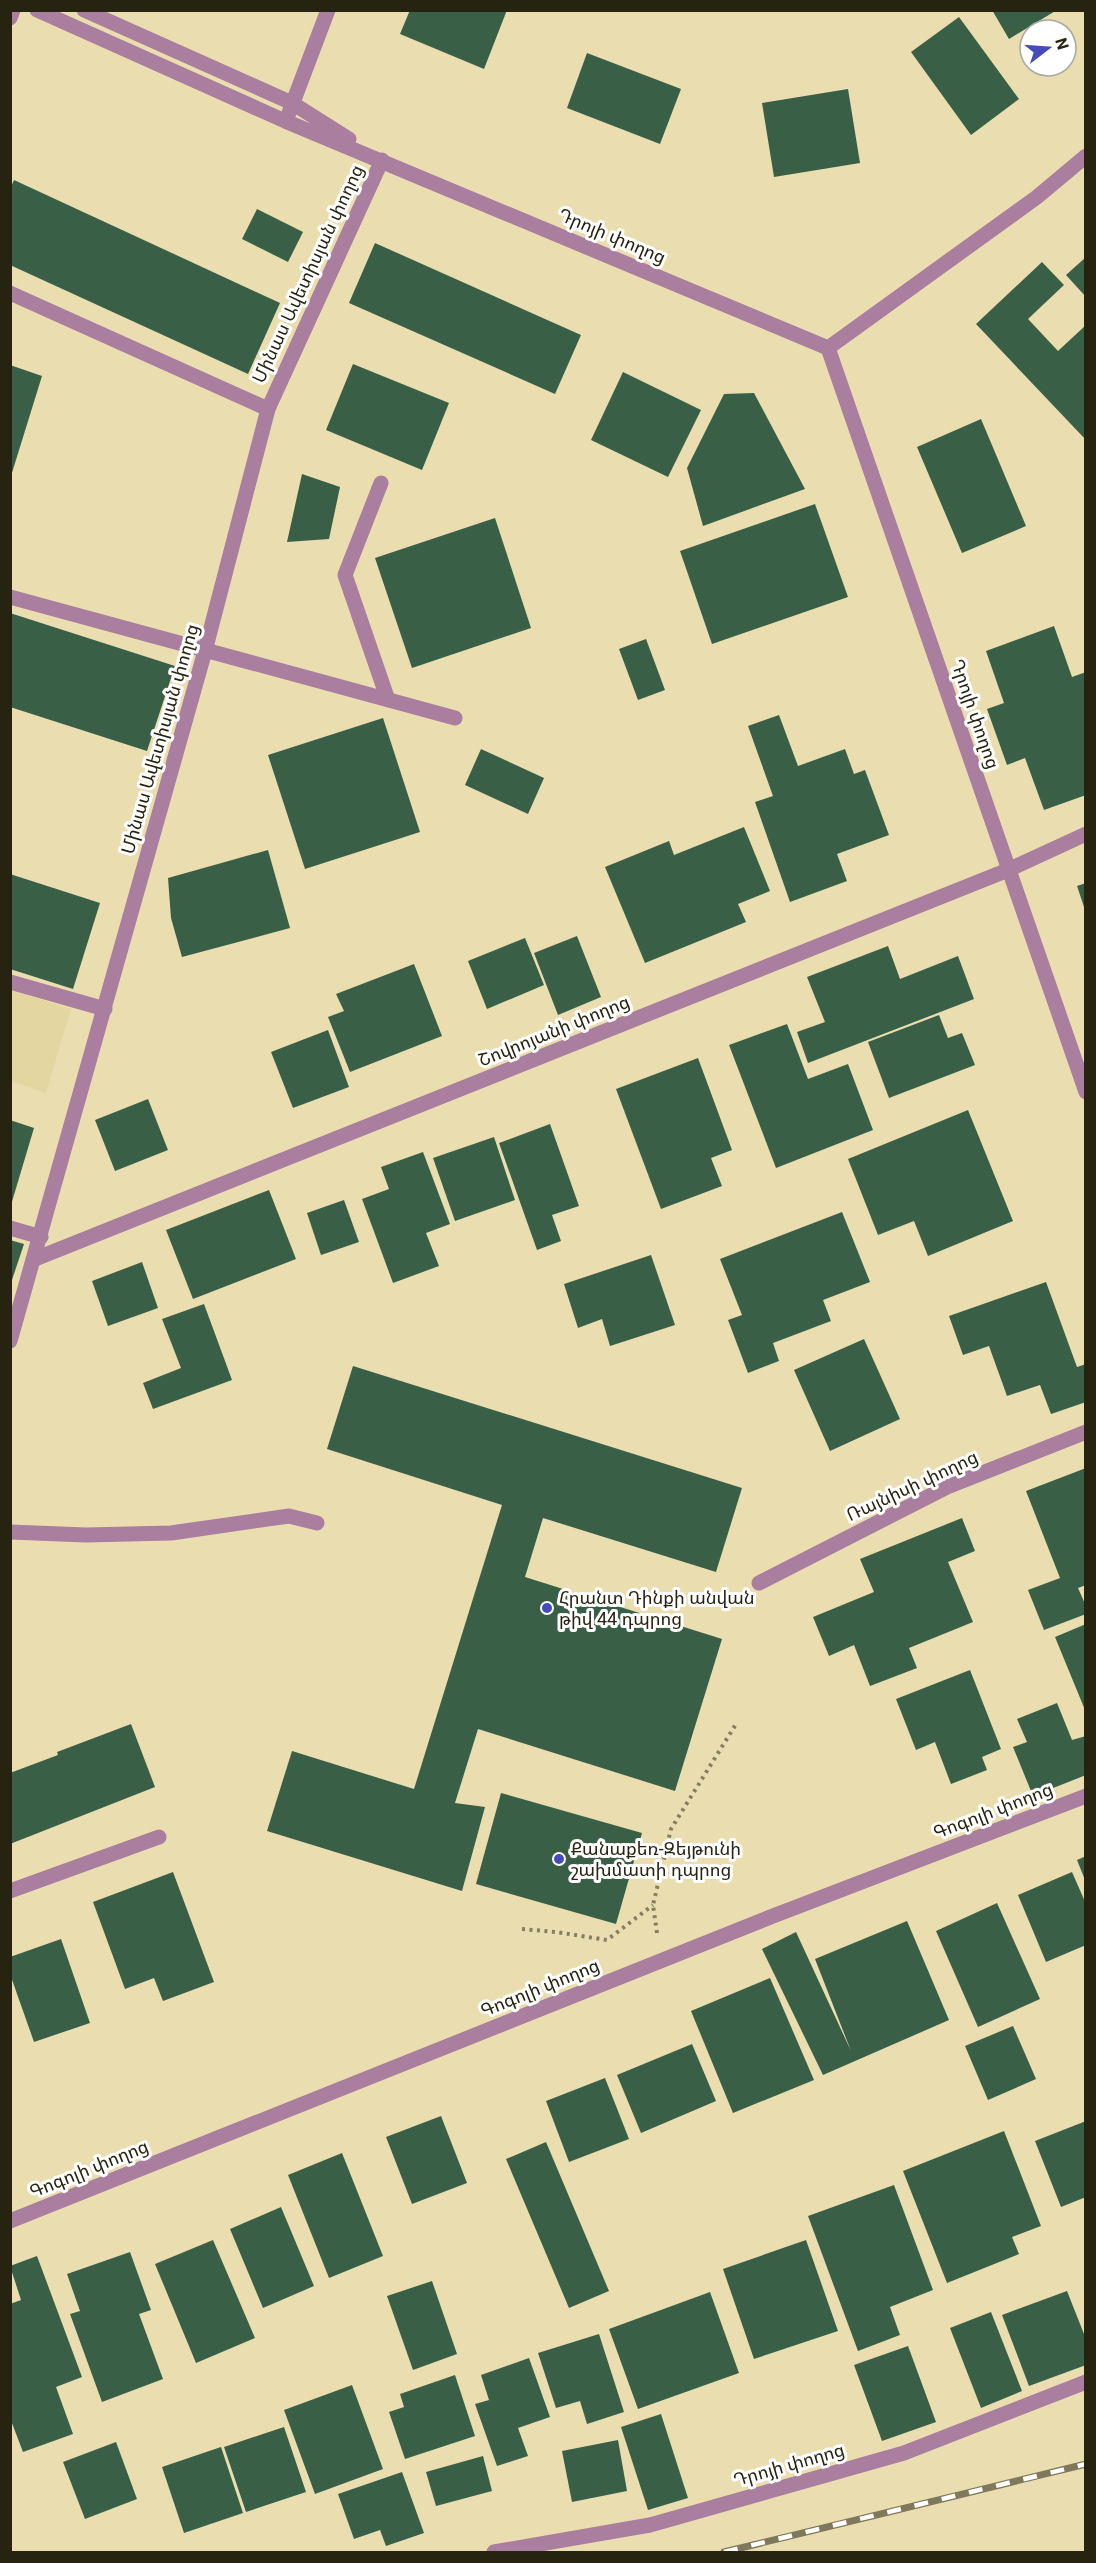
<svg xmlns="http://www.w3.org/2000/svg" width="1096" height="2563" font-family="Roboto,'Noto Sans Armenian',sans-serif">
	<rect width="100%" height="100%" fill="#eadeb1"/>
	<path fill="#e4d6a0" d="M11,990L71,1009L46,1093L11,1081Z"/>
	<path fill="#396047" d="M410,10H507L484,69L400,34Z
		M992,10H1057L1009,39Z
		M959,17L1019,99L971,135L911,52Z
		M587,53L681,89L660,144L567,108Z
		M848,89L860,163L774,177L762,103Z
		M14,180L280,303L248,374L10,265V189Z
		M257,209L303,232L288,262L242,239Z
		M375,243L581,335L555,394L349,303Z
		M1086,257V297L1066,275Z
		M1042,262L1064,285L1028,319L1058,351L1086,325V440L976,324Z
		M353,364L449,403L422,470L326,430Z
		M10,365L42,376L11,476H10Z
		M623,372L701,410L668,477L591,440Z
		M754,393L805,489L703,526L687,468L724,394Z
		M981,419L1026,526L962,553L917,447Z
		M302,474L340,487L329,539L287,542Z
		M815,504L848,597L712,644L680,551Z
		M495,518L531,628L412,668L375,558Z
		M10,613L175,666L147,751L10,707Z
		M1054,626L1072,677L1086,672V795L1044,810L1025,758L1007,765L987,709L1004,703L986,651Z
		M646,639L665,690L638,700L619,649Z
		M779,715L798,766L845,749L854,774L865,770L889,835L837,854L847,881L790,902L755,802L773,796L748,726Z
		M383,718L420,832L305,869L268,755Z
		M481,749L544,778L528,814L465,785Z
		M744,827L770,891L738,904L746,922L645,963L605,867L669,841L674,855Z
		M268,850L290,928L182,957L171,918L168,878Z
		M10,874L100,903L73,989L10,969Z
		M1086,883V910H1085L1077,886Z
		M577,936L601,997L558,1015L534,953Z
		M525,938L544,985L487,1009L468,961Z
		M888,946L900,979L958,956L974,999L808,1063L797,1032L825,1022L807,977Z
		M414,964L442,1036L350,1072L328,1017L344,1011L336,994Z
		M939,1015L948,1038L962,1033L975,1065L889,1098L868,1042Z
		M787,1024L808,1079L848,1064L873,1130L776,1168L729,1045Z
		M328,1030L349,1087L293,1108L271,1052Z
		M698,1058L732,1150L711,1158L722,1186L661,1209L616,1089Z
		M148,1099L168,1150L115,1171L95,1120Z
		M968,1110L1013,1221L928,1256L914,1221L878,1235L848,1159Z
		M10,1120L34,1128L11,1205L10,1204Z
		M550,1124L579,1206L552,1215L561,1241L537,1250L499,1143Z
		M494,1137L515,1200L455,1221L433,1158Z
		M423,1152L450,1224L426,1233L439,1266L393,1283L362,1199L389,1189L381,1167Z
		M269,1190L296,1259L193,1299L166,1230Z
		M344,1200L359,1242L321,1255L307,1213Z
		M842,1212L870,1282L823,1300L831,1321L773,1343L779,1361L748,1373L728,1320L742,1315L720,1259Z
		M10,1240L24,1244L11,1283H10Z
		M651,1255L675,1325L610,1346L602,1319L578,1328L564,1284Z
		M142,1262L158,1308L108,1326L92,1281Z
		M1046,1282L1077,1367L1086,1364V1402L1051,1414L1040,1385L1007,1396L989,1346L963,1355L949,1316Z
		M204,1304L232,1380L153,1409L143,1383L181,1368L162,1319Z
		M864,1339L900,1419L830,1451L794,1370Z
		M353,1366L742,1488L716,1572L543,1518L525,1577L722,1639L675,1791L478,1729L455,1803L485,1807L462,1891L267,1831L292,1751L414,1789L502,1505L327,1449Z
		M1086,1468V1585L1078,1588L1086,1606V1614L1044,1630L1028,1590L1060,1578L1026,1491Z
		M962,1518L975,1551L948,1562L973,1622L909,1648L917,1668L870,1686L854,1645L829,1656L813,1617L874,1592L860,1559Z
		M1086,1624V1710H1085L1055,1637Z
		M970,1670L1001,1749L982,1757L987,1770L951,1784L935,1742L916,1750L896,1699Z
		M1057,1703L1072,1740L1086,1736V1775L1033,1796L1013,1747L1027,1742L1017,1719Z
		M131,1724L155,1787L10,1844V1773L58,1755L57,1752Z
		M501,1793L642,1833L616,1924L476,1884Z
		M1086,1856V1880H1085L1077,1860Z
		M173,1872L214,1982L163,2001L154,1978L125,1989L93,1902Z
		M1072,1872L1086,1904V1945L1046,1962L1018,1895Z
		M997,1903L1040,1999L978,2027L936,1931Z
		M907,1921L949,2020L823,2075L762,1949L796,1932L851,2051L815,1959Z
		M61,1939L90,2023L34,2042L10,1974V1957Z
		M770,1978L814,2080L733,2113L691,2011Z
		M1013,2026L1036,2079L988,2100L965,2046Z
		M692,2044L716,2101L641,2133L617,2075Z
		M605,2078L629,2139L569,2162L546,2101Z
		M441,2116L467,2183L412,2204L386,2137Z
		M1086,2121V2197L1061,2207L1035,2141Z
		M1004,2131L1041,2226L1012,2237L1019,2254L947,2283L903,2171Z
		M546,2142L609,2291L569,2308L506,2159Z
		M342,2153L383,2256L329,2278L288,2175Z
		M894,2185L933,2290L890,2307L900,2335L858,2351L808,2216Z
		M281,2207L314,2286L263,2308L230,2229Z
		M213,2240L255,2338L196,2363L155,2264Z
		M806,2240L838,2331L754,2359L723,2269Z
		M130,2252L151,2310L139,2314L163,2379L102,2402L70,2314L80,2311L67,2274Z
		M37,2256L82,2377L56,2387L73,2434L23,2452L10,2418V2304L21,2300L10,2266Z
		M432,2281L457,2354L413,2370L387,2296Z
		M1067,2291L1086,2339V2365L1029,2386L1002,2315Z
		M710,2292L739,2373L638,2409L609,2329Z
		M991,2312L1022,2391L981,2408L950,2328Z
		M599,2334L624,2412L587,2424L580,2401L556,2408L538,2353Z
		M908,2346L936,2422L882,2441L854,2365Z
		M529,2358L550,2417L518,2428L528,2456L497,2466L475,2404L489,2400L481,2375Z
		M455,2375L475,2436L405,2459L389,2412L404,2407L400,2394Z
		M352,2385L383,2469L315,2494L284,2410Z
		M661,2414L688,2498L648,2510L621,2427Z
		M284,2427L306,2492L246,2512L224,2447Z
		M618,2440L627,2491L572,2502L562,2451Z
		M116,2442L137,2499L85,2519L63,2462Z
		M221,2447L243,2513L184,2533L162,2467Z
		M483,2456L492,2491L436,2506L426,2472Z
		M402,2472L424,2533L386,2546L380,2530L354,2539L338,2494Z"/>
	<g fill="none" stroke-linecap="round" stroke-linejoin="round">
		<path stroke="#857e5f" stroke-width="4" stroke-dasharray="3 4.5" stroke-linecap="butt" d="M522,1929L556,1932L607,1940L653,1905
			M657,1933L653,1905L671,1829L736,1724"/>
		<path stroke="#a97e9e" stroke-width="15" d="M10,293L268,409
			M381,483L345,575L388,700
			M10,597L455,718
			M10,982L105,1009
			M10,1228L41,1237
			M10,1532L86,1535L171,1533L289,1516L317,1523"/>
		<path stroke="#a97e9e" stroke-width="15" d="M10,18L13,10
			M828,348L1086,1092
			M35,1259L1008,870L1086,834
			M10,1341L205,651L268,409L382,160
			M759,1583L947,1487L1086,1432
			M10,1891L159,1837
			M10,2221L773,1916L1086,1796
			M494,2552L650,2525L904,2453L1086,2382"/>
		<path stroke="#a97e9e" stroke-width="15" d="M37,10L285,121L828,348L1037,197L1086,156
			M84,10L292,103L349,139
			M289,113L328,10"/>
		<defs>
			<path id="rail" d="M724,2552L1086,2464"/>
		</defs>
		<use href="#rail" stroke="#80785a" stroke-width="7"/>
		<use href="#rail" stroke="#fff" stroke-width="4.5" stroke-dasharray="14" stroke-linecap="butt"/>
	</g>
	<g fill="#454abf" stroke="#fff" stroke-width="2">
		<circle cx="547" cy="1608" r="6"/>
		<circle cx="559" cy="1859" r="6"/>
	</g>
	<g text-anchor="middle" stroke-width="6" stroke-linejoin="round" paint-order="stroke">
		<g font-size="18" fill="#272311" stroke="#fff">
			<text transform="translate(612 236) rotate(23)" y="6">Դրոյի փողոց</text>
			<text transform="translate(308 274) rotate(-65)" y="6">Մինաս Ավետիսյան փողոց</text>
			<text transform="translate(975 714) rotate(71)" y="6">Դրոյի փողոց</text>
			<text transform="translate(160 739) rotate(-74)" y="6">Մինաս Ավետիսյան փողոց</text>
			<text transform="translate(554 1031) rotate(-22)" y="6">Շովրոյանի փողոց</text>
			<text transform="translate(912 1486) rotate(-25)" y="6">Ռայնիսի փողոց</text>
			<text transform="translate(993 1811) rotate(-21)" y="6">Գոգոլի փողոց</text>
			<text transform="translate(540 1988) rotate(-22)" y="6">Գոգոլի փողոց</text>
			<text transform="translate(89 2169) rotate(-22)" y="6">Գոգոլի փողոց</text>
			<text transform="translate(789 2465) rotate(-16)" y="6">Դրոյի փողոց</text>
		</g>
		<g font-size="18" fill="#272311" stroke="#fff" text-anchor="start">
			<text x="559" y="1604">Հրանտ Դինքի անվան<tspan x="559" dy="21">թիվ 44 դպրոց</tspan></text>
			<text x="571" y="1855">Քանաքեռ-Զեյթունի<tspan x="571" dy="21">շախմատի դպրոց</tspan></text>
		</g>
	</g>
	<rect width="1096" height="2563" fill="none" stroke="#272311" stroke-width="24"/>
	<g transform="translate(1048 48) rotate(73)"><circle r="28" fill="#ffffff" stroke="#a9a7a0" stroke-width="1.5"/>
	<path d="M0-4.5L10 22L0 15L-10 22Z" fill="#454abf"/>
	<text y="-9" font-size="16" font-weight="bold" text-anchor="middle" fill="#272311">N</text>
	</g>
</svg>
